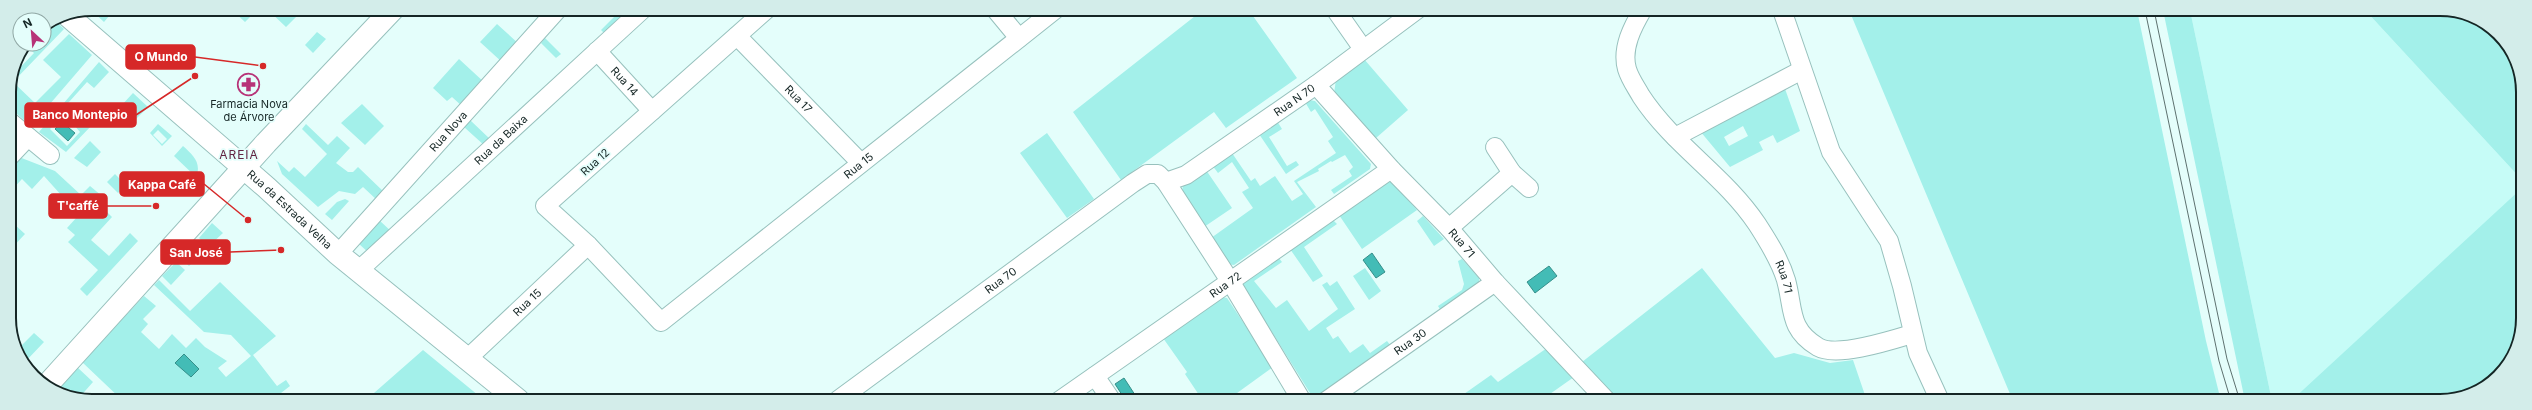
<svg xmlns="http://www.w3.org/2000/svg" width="2532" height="410" font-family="Inter,sans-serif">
	<rect width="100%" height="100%" fill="#e4fefb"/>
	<path fill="#c6fcf7" d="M2190,10H2365L2522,180V216L2322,401H2272Z"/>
	<path fill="#a3f0ea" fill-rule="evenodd" d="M90,9H115L104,22Z
		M231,9H258L245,22Z
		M267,9H293L299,14L286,27Z
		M609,9H632L605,34L601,30L616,15Z
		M1204,9H1248L1297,78L1226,128L1214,112L1121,180L1073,112Z
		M1849,10H2137L2206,341L2221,401H2013Z
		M2163,10H2190L2272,401H2246L2244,396Z
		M2365,10H2451L2499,33L2521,75L2522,180Z
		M54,20L64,29L13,82L35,103L61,77L43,60L69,34L92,55L31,126L9,107L12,76L34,53L27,46L30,44H44V30Z
		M497,24L520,45L503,63L480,42Z
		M317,32L326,39L313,53L305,45Z
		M545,38L561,54L556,58L541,43Z
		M459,59L485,83L463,107L452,97L447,101L433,88Z
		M1364,59L1408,110L1376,138L1334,94L1336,79Z
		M99,62L109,72L94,88L87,82L60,112L63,115L50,129L67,146L80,132L74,125L84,113L94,123L66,152L39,132Z
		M1784,86L1800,131L1777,143L1773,135L1759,142L1763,150L1730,167L1700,131ZM1743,126L1748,136L1729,146L1724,137Z
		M133,93L148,107L129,126L126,124L131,118L120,107Z
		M1309,100L1315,101L1371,164L1370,169L1334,194L1331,190L1352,176L1349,171L1353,167L1345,155L1332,162L1331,161L1318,169L1319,171L1297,182L1316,207L1234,265L1227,264L1211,238L1253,208L1242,192L1249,188L1232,162L1218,173L1212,165L1232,153L1251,181L1255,178L1260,186L1275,176L1292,201L1303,194L1294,181L1336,153L1328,141L1333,137L1315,109L1311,112L1305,102Z
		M362,104L384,126L365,145L341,123Z
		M470,120L491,140L485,146L464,127Z
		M1277,121L1282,129L1269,137L1287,166L1296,161L1299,165L1286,174L1259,134Z
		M158,124L172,136L162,146L150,133ZM158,130L167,139L162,144L153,135Z
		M306,124L328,145L337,136L350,148L336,163L348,172H353L358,167L385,193L378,201L363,187L355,194L339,191L318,207L282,174L277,161L289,172L294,167L305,177L327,154L302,129Z
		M1047,133L1094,199L1067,218L1020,153Z
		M90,141L101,152L87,167L74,158Z
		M183,146C193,155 202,163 196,177L174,156Z
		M19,157L55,171L81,195L90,186L102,196L97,200H88L81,195L71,206L44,176L32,189L22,179L10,192V167Z
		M1206,170L1232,208L1204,227L1182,192L1183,185Z
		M115,174L126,185L118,193L107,182Z
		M1386,182H1392L1417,210L1362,249L1339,215Z
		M2522,188V329L2512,359L2495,381L2472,395L2441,401H2291Z
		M345,199L349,201L332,220L325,214L337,202Z
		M88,205L102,207L112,217L91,240L109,256L130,233L138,241L87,296L80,289L98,270L68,242L75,235L67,228Z
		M1423,216L1444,239L1434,246L1417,221Z
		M1332,219L1337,224L1304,247L1323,276L1313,282L1290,249Z
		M379,220L393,233L370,254L358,243Z
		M212,223L223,233L208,247L199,238Z
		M14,224L25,234L10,250V229Z
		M196,241L205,250L189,266L180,257Z
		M1278,257L1282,262L1254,281L1276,308L1287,300L1309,331L1338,309L1322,285L1327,282L1330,286L1337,281L1355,309L1326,328L1333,339L1338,336L1350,353L1363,344L1370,353L1387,341L1391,346L1320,396L1310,393L1243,286L1244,280Z
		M1462,259L1479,278V285L1441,311L1438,306L1462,290L1464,284L1458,261Z
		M176,262L185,270L171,285L162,276Z
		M1365,268L1381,291L1369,300L1353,276Z
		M1702,268L1775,358L1794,353L1830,363L1853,360L1867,401H1617L1582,362Z
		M159,280L190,311L220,282L276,336L253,355L277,386L286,380L290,386L272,400H122L82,362L144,296L156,306L143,319L148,324L141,332L159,349L172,334L186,348L196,338L205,347L227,361L218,368L226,377L251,356L231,335L204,332L154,285Z
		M1222,297L1227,298L1273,367L1226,401H1203L1185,374L1187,372L1163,338Z
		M34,333L44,342L25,362L18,349Z
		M1547,348L1574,377L1540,401H1516L1512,396L1505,401H1454L1491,375L1498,382Z
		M423,350L484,400H366Z
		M77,367L93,382L78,399L57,389Z"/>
	<path fill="#43bcb6" stroke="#358f8a" d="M62,122L75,133L68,141L55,129Z
		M1372,253L1385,272L1376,278L1363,260Z
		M1549,266L1557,276L1535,293L1527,282Z
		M184,354L199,369L191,377L175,363Z
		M1124,378L1139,401H1126L1115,384Z"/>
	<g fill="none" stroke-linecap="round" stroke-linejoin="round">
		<defs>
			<g id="minor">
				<path id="s1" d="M767,9L545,206L588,245L661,322L1056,9"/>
				<path d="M995,9L1019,38"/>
				<path d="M1335,9L1363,49"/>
				<path id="s2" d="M1643,9C1633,26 1621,48 1627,69C1630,79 1636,87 1641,96C1673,145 1725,176 1757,224C1768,241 1780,260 1786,280C1794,309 1788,329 1818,347C1837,358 1892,340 1912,334"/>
				<path d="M1782,10L1831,152L1889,241L1902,286L1918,353L1940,401"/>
				<path id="s3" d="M737,36L860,162"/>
				<path id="s4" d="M597,51L652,111"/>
				<path id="s5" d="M1316,85L1391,169L1449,228L1495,282L1607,401"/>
				<path d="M9,121L50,155"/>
				<path d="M1675,137L1802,70"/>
				<path d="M9,157L28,137"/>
				<path d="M1512,173L1529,188"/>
				<path id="s6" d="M1166,182L1186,175L1316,85L1418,9"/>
				<path d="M1449,228L1512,173L1495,147"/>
				<path id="s7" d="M338,254L558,9"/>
				<path id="s8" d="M358,271L643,9"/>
				<path id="s9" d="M466,360L588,245"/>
				<path d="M1095,376L1112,401"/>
				<path id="s10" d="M838,400L1133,183L1147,174H1158L1166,182L1230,281L1302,401"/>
				<path id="s11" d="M1059,401L1391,169"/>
				<path id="s12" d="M1326,401L1495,282"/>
			</g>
			<g id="tertiary">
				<path id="s13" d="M66,14L266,187L338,254L518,400"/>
				<path d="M48,384L266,143L393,9"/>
			</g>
		</defs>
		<use href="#minor" stroke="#97c1bd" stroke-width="20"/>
		<use href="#tertiary" stroke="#97c1bd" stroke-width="24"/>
		<use href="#minor" stroke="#fff" stroke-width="18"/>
		<use href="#tertiary" stroke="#fff" stroke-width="22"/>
		<path stroke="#5d716f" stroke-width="1" d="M2145,10L2219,361L2231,401
			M2154,10L2227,359L2240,401"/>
	</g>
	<defs>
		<symbol id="pharmacy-ring" viewBox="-11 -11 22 22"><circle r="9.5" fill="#e4fefb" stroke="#b73378" stroke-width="1.5"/><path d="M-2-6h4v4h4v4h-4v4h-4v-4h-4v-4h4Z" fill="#b73378"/></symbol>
	</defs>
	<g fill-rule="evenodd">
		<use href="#pharmacy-ring" x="236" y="72" width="25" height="25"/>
	</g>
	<g text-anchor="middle" stroke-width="3.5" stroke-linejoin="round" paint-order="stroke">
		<g font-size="11" fill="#152625" stroke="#e4fefb">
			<text dy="4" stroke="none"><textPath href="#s4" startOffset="41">Rua 14</textPath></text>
			<text dy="4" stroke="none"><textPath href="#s3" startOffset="88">Rua 17</textPath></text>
			<text dy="4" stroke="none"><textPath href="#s6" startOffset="153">Rua N 70</textPath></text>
			<text dy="4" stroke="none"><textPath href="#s7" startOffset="165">Rua Nova</textPath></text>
			<text dy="4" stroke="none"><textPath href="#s8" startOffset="194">Rua da Baixa</textPath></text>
			<text transform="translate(595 162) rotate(-42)" y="4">Rua 12</text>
			<text dy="4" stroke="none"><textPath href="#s1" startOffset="713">Rua 15</textPath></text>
			<text dy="4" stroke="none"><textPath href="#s13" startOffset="297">Rua da Estrada Velha</textPath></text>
			<text dy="4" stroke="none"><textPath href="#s5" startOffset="215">Rua 71</textPath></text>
			<text dy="4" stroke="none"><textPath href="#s2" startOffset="327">Rua 71</textPath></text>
			<text dy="4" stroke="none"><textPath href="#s10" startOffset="202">Rua 70</textPath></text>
			<text dy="4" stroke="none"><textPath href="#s11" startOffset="203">Rua 72</textPath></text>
			<text dy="4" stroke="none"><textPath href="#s9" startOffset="84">Rua 15</textPath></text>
			<text dy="4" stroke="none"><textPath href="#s12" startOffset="103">Rua 30</textPath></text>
		</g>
		<g font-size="11" fill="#152625" stroke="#e4fefb">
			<text x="249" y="108">Farmacia Nova<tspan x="249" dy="13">de Árvore</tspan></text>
		</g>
		<g font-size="12" letter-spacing="1" fill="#632342" stroke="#e4fefb">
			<text x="239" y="159">AREIA</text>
		</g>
	</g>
	<path d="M0 0H2532V410H0ZM92 16H2440A76 76 0 0 1 2516 92V318A76 76 0 0 1 2440 394H92A76 76 0 0 1 16 318V92A76 76 0 0 1 92 16Z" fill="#d3edea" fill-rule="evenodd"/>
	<path fill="none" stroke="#152625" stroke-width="2" d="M92 16H2440A76 76 0 0 1 2516 92V318A76 76 0 0 1 2440 394H92A76 76 0 0 1 16 318V92A76 76 0 0 1 92 16Z"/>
	<path fill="none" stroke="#d62828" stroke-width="1.5" d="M263 66L195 57M195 76L136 115M248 220L204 184M156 206L107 206M281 250L230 252"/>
	<g fill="#d62828" stroke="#e4fefb" stroke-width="1.5">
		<circle cx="263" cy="66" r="4"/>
		<circle cx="195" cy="76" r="4"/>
		<circle cx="248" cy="220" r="4"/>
		<circle cx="156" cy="206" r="4"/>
		<circle cx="281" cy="250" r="4"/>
	</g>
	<g fill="#d62828" stroke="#d62828" stroke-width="1.5">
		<rect x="126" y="45" width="69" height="24" rx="4"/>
		<rect x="25" y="103" width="111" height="24" rx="4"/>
		<rect x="120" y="172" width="84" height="24" rx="4"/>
		<rect x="49" y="194" width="58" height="24" rx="4"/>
		<rect x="161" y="240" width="69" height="24" rx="4"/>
	</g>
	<g font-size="12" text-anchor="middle" font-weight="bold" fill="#fff">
		<text x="161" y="61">O Mundo</text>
		<text x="80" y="119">Banco Montepio</text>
		<text x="162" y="189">Kappa Café</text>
		<text x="78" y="210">T'caffé</text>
		<text x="196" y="257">San José</text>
	</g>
	<g transform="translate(32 32) rotate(334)"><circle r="19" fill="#e4fefb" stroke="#91a8a5"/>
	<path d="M0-3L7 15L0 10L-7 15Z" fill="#b73378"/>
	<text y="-6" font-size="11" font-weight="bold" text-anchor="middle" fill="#152625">N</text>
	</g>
</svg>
